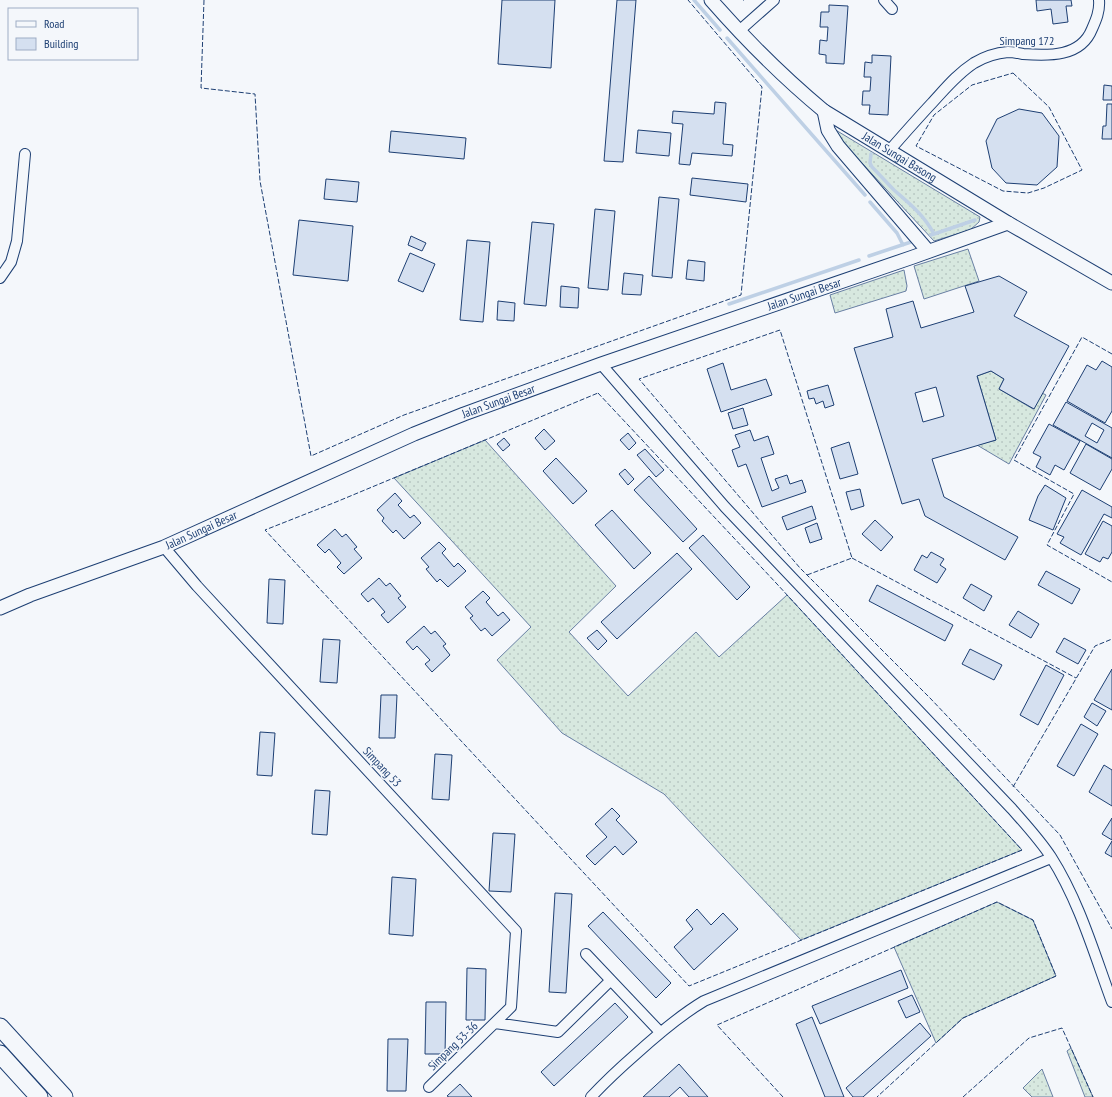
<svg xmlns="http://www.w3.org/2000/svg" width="1112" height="1097" font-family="'PT Sans Narrow',sans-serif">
	<defs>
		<pattern id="grass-dots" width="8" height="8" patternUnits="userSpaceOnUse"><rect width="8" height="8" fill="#d7e8df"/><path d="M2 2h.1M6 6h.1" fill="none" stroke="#b8c8c3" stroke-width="1.8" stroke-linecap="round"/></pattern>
	</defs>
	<rect width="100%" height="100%" fill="#f4f7fb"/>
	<path fill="url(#grass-dots)" stroke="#687fa3" d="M834,129L980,217L979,222L970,230L934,241L836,135Z
		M968,249L979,281L924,299L914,266Z
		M904,270L907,286L906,291L835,313L830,295Z
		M991,371L1004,379L999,389L1033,409L1042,393L1046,395L1009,464L977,445L996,440L977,376Z
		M485,440L616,586L569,632L628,696L696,632L719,657L787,595L1022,850L801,940L664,794L562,733L497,660L531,627L394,478Z
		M997,902L1033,920L1056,976L963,1018L936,1043L894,947Z
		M1071,1048L1093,1097H1085L1067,1051Z
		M1042,1069L1053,1097H1032L1023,1088Z"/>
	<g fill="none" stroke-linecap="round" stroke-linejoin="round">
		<path stroke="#bed0e5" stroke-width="3.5" d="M694,0L720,30
			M727,38L865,195
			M871,154L870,163L872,167C880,175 887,183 894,190C910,204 924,215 934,234
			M870,202L897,233L903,245
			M931,235L975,220
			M869,256L911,242
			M729,304L859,260"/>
	</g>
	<path fill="#d5e0f0" stroke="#1d3f73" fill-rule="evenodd" d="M502,0H555L551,68L498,64Z
		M617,0H636L623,162L604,161Z
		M1036,0H1071L1072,6H1066L1068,22L1053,24L1051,9L1037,11Z
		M829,5L848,6L844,64L826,63V55L819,54L820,40L827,41L828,27H820L821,12H829Z
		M872,55L891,56L888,115L869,114L870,105H862L863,91H870L871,77H864L865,62L872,63Z
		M1104,85L1112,86V100H1103Z
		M715,102L726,103L723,144L733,145L732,156L692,153L690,165L679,164L683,124L672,123L673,111L714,114Z
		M1107,104H1112V139H1102L1103,126H1106Z
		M1019,109L1042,113L1059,136L1057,167L1037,185L1006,183L992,168L986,141L997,119Z
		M638,130L671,133L669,156L636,153Z
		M391,131L466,138L464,159L389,152Z
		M692,178L748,184L746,202L690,195Z
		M326,179L359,182L357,202L324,199Z
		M659,197L679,199L672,278L652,276Z
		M595,209L615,211L608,290L588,288Z
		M299,220L353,226L348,281L293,275Z
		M532,222L554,224L546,306L524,304Z
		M411,236L426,243L422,251L408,245Z
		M467,240L490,242L483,322L460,320Z
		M410,253L435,264L423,292L398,281Z
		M688,260L705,262L704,281L686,279Z
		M624,273L643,275L641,295L622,294Z
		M999,276L1027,292L1014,316L1069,346L1034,409L999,389L1004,379L991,371L977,376L996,440L932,459L944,497L1018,537L1005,560L925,516L919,499L902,504L854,348L893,337L886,309L913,301L921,328L974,312L965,286ZM936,387L944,416L923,422L915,393Z
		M561,286L579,288L578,308L560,307Z
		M498,301L515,303L514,321L497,320Z
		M1102,361L1112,367V411L1105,423L1067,401L1087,365L1096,370Z
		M723,363L731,390L766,379L772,395L721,412L707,369Z
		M828,385L834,405L825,408L823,401L816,404L814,398L809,399L807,391Z
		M1066,402L1112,428V458L1053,425ZM1092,423L1104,430L1097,443L1085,436Z
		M743,408L748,425L733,429L728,413Z
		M1049,424L1080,441L1064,470L1055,465L1050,475L1036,467L1041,457L1033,453Z
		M544,429L555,441L545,450L535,438Z
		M750,430L754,441L768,436L774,454L761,458L772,491L779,488L775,479L787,475L790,484L802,480L806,492L762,507L746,464L738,467L732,450L740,447L735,435Z
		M628,433L636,443L629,450L620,440Z
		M504,438L510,445L503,451L497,444Z
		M849,442L858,474L840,479L831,448Z
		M1086,444L1112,459V469L1100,490L1070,473Z
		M645,449L664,470L656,477L637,455Z
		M556,458L587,491L573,504L543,471Z
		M625,469L634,479L628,485L619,474Z
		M649,476L697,529L683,542L634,490Z
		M1045,485L1066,498L1053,530L1029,520L1038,496Z
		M860,489L864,506L851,510L846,492Z
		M1082,490L1112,507V518L1104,514L1081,555L1060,543L1064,537L1057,534Z
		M395,493L402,501L398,505L410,518L414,515L421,523L404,539L396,530L393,533L382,521L384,518L377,510Z
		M812,506L816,519L787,530L782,517Z
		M612,510L651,553L634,569L595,525Z
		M875,520L893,537L881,551L862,534Z
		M1103,521L1112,526V552L1108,559L1103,557L1100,562L1085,554Z
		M817,523L822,539L810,543L805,528Z
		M335,529L342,537L346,534L357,547L354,549L362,558L344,574L337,567L341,563L329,549L325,553L317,545Z
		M703,535L750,587L737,600L689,548Z
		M439,542L446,549L442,553L454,567L458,563L466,571L448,587L440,579L437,582L426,569L429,567L421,558Z
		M931,552L944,559L940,565L946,569L937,583L914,570L922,555L927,558Z
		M677,553L692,569L617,639L601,622Z
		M1046,571L1080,589L1072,604L1038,585Z
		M379,578L386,586L390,583L401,596L398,598L406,607L388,623L381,615L385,612L373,598L368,602L361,594Z
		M269,579L285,580L283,624L267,623Z
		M971,584L992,596L984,611L963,598Z
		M877,585L953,625L945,641L869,601Z
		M483,591L490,598L486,602L498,616L503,612L510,620L492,636L485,628L481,631L470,618L473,616L465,607Z
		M1018,611L1039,624L1031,638L1009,625Z
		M424,626L431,634L435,631L446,644L443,646L450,655L432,672L425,664L430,660L417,646L413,650L406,642Z
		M597,630L607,641L598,650L587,638Z
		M1064,638L1086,650L1078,664L1056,652Z
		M323,639L340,640L337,683L320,682Z
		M970,649L1002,665L994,680L962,664Z
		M1046,665L1064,675L1038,725L1020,715Z
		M1112,669V710L1094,700Z
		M381,695H397L395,738H379Z
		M1092,703L1106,711L1097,726L1084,717Z
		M1081,724L1098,734L1074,776L1057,766Z
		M260,732L275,733L272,776L257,775Z
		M435,754L452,755L449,800L432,799Z
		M1104,765L1112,770V806L1089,792Z
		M315,790L330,791L327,835L312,834Z
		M612,808L620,816L616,820L637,842L623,855L615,846L595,865L586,856L607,837L595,824Z
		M1112,818V840L1102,834Z
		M493,833L515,834L511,892L489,891Z
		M1112,841V857L1105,853Z
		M392,877L416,879L413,936L389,934Z
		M555,893L572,894L566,993L549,992Z
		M697,909L711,925L723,913L738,929L694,970L674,947L693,929L686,920Z
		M603,912L671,983L656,998L588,926Z
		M467,968L486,969L485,1020H466Z
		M901,970L908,988L820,1024L812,1006Z
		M912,995L920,1012L906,1018L898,1001Z
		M426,1002H446L445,1054H425Z
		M615,1003L628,1017L554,1086L541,1072Z
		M812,1017L844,1097H825L796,1024Z
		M920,1023L931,1036L863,1097H853L846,1088Z
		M388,1039H408L406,1091H387Z
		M679,1064L708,1097H689L680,1087L669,1097H643Z
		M460,1084L472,1097H449L447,1096Z"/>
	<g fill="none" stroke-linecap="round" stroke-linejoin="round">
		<defs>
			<path id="minor" d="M884,0L892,9
				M739,31L774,0
				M889,151C903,135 917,119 932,103C945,89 957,74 974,63C984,57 996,53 1008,52C1013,52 1018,53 1023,54C1049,56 1081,57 1092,29C1096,20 1100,11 1099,0
				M0,278L11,262L17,241L25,154
				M601,364L725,507L1012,809C1026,825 1040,840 1051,857C1079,901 1094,953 1112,1002
				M164,547L197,586L516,931L511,1007L429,1087
				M586,954L660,1032
				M495,1023L558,1032L610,981
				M591,1097C605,1082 620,1068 636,1054C657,1035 679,1016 704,1001L1051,858"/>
			<g id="tertiary">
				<path id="s1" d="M711,0C746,40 783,77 824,111L1008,223L1112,283"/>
				<path d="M824,111L828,130L838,146L928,251"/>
				<path id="s2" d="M0,608L30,595L164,547L414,434L464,414L601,364L913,257L1008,223"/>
			</g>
			<path id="trunk" d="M0,1027L64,1097
				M0,1054L39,1097"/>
		</defs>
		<use href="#minor" stroke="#1d3f73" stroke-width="12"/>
		<use href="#tertiary" stroke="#1d3f73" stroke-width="15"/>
		<use href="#trunk" stroke="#1d3f73" stroke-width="19"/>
		<use href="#minor" stroke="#f4f7fb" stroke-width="10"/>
		<use href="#tertiary" stroke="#f4f7fb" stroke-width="13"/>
		<use href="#trunk" stroke="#f4f7fb" stroke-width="17"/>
		<path stroke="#1d3f73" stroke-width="1" stroke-dasharray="5 2" stroke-linecap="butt" d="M204,0L201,88L255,94L260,181L311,456L404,415L741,295L762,87L688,0
			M743,0H744
			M1013,73L1049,107L1082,170L1044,188L1028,193L1003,191L916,146L934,115L972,85Z
			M1112,354L1082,337L1014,460L1074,494L1047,545L1112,582
			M598,393L777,584L1022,850L689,986L265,530L336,502Z
			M852,558L1076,678
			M807,575L852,558L780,330L639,379L800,568L930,698L1060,835L1112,929
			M1013,787L1095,646L1112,639
			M783,1097L717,1025L997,902L1033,920L1056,976L963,1018L877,1097
			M963,1097L1029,1038L1062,1028L1093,1097"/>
	</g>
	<g text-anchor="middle" stroke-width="3" stroke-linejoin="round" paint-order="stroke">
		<g font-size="12" fill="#1d3f73" stroke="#f4f7fb">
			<text x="1027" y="45">Simpang 172</text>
			<text dy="4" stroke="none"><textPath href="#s1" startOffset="247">Jalan Sungai Basong</textPath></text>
			<text dy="4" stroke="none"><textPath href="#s2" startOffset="864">Jalan Sungai Besar</textPath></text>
			<text dy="4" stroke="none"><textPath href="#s2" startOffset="540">Jalan Sungai Besar</textPath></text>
			<text dy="4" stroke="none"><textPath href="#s2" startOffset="216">Jalan Sungai Besar</textPath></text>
			<text transform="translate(382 767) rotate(47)" y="4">Simpang 53</text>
			<text transform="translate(453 1046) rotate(-44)" y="4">Simpang 53-36</text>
		</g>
	</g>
	<rect x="8" y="8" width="130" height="52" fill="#f4f7fb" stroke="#9eadc5"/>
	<rect x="16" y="21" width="20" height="6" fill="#f4f7fb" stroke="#9eadc5"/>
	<text x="44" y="28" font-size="12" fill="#1d3f73">Road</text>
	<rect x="16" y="38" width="20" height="12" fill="#d5e0f0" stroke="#9eadc5"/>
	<text x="44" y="48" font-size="12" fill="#1d3f73">Building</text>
</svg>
